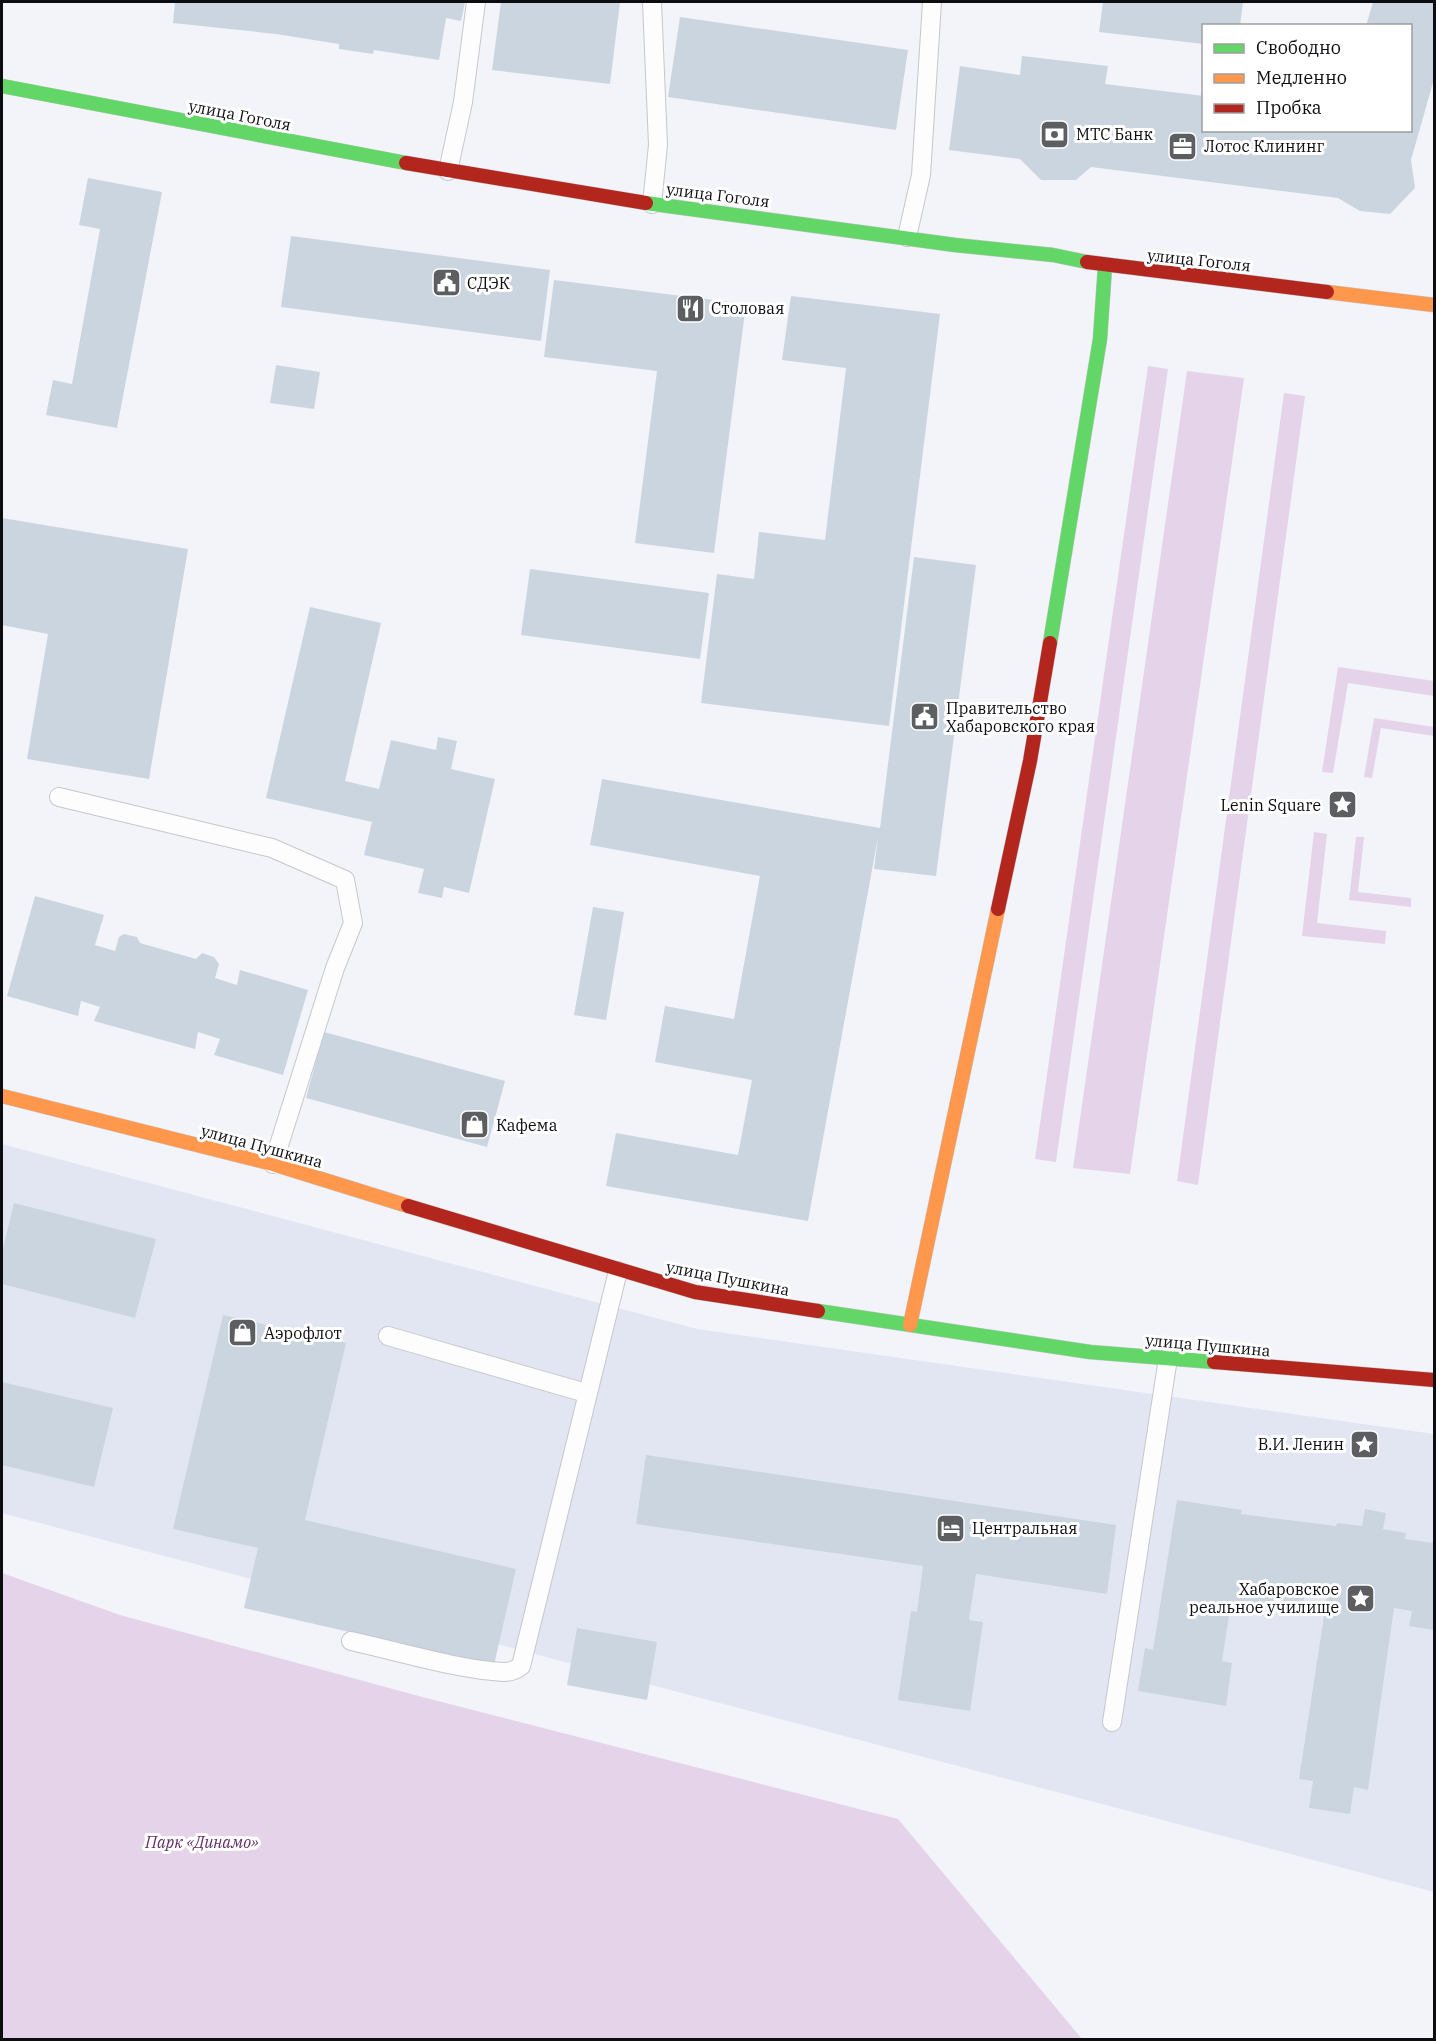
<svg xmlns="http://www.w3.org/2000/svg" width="1436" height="2041" font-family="'IBM Plex Serif',serif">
	<rect width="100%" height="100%" fill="#f2f4fa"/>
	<path fill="#e2e6f3" d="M2,1144L697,1329L1434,1434V1892L2,1513Z"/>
	<path fill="#e5d3ea" d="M1148,366L1168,369L1056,1162L1035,1159Z
		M1187,371L1244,378L1130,1174L1073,1168Z
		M1284,393L1305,396L1198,1185L1177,1181Z
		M1338,667L1434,681V696L1348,683L1333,773L1322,772Z
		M1374,718L1434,727V736L1381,728L1372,778L1364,777Z
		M1314,832L1327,834L1317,923L1386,931L1385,944L1302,936Z
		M1356,837H1364L1358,892L1411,898V907L1349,900Z
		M2,1573L120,1615L426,1698L898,1819L1082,2039H2Z"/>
	<path fill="#cbd5e0" d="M175,2H465L461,21L446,18L439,60L374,50L373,54L339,49V44L276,34L173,23Z
		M501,2H620L610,84L492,70Z
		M1103,2H1243L1240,26H1204V44L1099,32Z
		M1373,2H1434V79L1411,160L1415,188L1390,214L1360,211L1338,198L1091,167L1076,180H1041L1020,159L949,150L960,66L1020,75L1022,56L1108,66L1105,84L1204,96V130H1410V26H1366Z
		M680,17L908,50L896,130L668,97Z
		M88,178L162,192L117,428L46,415L53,380L72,384L100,229L79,225Z
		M291,236L550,270L541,341L281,307Z
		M554,280L746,304L714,553L635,543L657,371L544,357Z
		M791,296L940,314L889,726L701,703L717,574L754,579L759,532L825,540L846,368L782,360Z
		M276,365L320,372L314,409L270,403Z
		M2,518L188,549L149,779L27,759L48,634L2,625Z
		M914,557L976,565L936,876L874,869L878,837L808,1221L606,1186L616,1133L738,1155L752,1080L655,1062L665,1006L734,1019L760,876L590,845L602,779L880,828Z
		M530,569L709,593L700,659L521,635Z
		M310,607L381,623L345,781L379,789L391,740L436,750L438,737L457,741L451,769L495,779L469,893L444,887L442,898L418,893L424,869L364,855L372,822L266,798Z
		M35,896L104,915L95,945L115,951L119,937L124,934L137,937L140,943L196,959L202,953L214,957L219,964L215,978L237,985L240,970L308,990L283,1075L214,1055L220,1039L198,1032L195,1049L94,1021L100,1007L81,1001L78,1016L7,996Z
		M593,907L624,912L606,1020L574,1015Z
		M324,1032L505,1081L487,1147L306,1098Z
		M14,1203L156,1239L135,1318L2,1284V1252Z
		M223,1315L346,1343L305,1520L516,1569L494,1665L244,1608L258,1548L173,1529Z
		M2,1382L113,1408L94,1487L2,1465Z
		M646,1455L1116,1525L1107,1594L976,1574L969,1620L983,1622L970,1711L898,1700L911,1611L917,1612L923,1566L636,1524Z
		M1177,1500L1242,1510L1241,1514L1336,1526L1337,1523L1362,1526L1365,1509L1386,1513L1383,1529L1406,1533L1405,1539L1434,1543V1630L1409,1626L1412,1611L1394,1608L1368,1790L1354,1787L1350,1814L1309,1808L1313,1781L1299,1779L1327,1597L1305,1593L1302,1609L1286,1607L1285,1610L1231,1602L1222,1661L1232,1663L1226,1706L1138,1691L1145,1648L1153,1650Z
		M577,1628L657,1642L647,1700L567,1685Z"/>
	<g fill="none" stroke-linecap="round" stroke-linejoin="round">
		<defs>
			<path id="lane" d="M652,2L658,145L652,204
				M448,171L463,102L476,2
				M907,237L921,175L932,2
				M59,797L272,848L345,880L353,923L335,968L273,1164
				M388,1336L586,1393
				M351,1641C397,1651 459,1670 504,1672C512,1672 516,1670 521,1666L618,1271
				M1112,1722L1168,1358"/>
			<path id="fast" d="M2,86L406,163
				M646,203L955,245L1053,255L1087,262
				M1050,643L1100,339L1105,266
				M818,1311L1090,1352L1214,1362"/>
			<path id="slow" d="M1327,292L1434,305
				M2,1096L273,1164L408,1206
				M910,1325L998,909"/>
			<path id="jam" d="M406,163L646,203
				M1087,262L1327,292
				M998,909L1030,761L1050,643
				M408,1206L695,1292L818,1311
				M1214,1362L1434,1380"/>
		</defs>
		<use href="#lane" stroke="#c6c7cc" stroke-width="20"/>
		<use href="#fast" stroke="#c6c7cc" stroke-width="15"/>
		<use href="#slow" stroke="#c6c7cc" stroke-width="15"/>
		<use href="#jam" stroke="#c6c7cc" stroke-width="15"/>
		<use href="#lane" stroke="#fdfdfe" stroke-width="18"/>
		<use href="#fast" stroke="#63d668" stroke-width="14"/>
		<use href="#slow" stroke="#ff974d" stroke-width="14"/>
		<use href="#jam" stroke="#b3261e" stroke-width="14"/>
	</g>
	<defs>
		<symbol id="bank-square" viewBox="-11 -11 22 22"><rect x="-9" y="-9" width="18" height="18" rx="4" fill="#5c5e62" stroke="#fff"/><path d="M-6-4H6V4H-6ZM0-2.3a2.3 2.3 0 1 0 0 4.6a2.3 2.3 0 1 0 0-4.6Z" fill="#fff"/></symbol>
		<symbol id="office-square" viewBox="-11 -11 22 22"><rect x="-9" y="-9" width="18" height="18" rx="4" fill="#5c5e62" stroke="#fff"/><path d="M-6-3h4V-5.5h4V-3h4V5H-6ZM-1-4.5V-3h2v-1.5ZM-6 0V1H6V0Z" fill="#fff"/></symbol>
		<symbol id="civic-square" viewBox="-11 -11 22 22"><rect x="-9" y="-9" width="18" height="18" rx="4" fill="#5c5e62" stroke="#fff"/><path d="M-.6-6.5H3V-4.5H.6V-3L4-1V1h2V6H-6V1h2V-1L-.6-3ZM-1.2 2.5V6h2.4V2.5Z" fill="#fff"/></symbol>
		<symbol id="restaurant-square" viewBox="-11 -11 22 22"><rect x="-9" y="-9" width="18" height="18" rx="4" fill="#5c5e62" stroke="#fff"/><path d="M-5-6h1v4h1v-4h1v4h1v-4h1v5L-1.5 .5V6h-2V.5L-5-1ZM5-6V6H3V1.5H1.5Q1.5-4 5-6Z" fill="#fff"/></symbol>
		<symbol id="sight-square" viewBox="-11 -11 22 22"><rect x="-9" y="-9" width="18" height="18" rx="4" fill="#5c5e62" stroke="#fff"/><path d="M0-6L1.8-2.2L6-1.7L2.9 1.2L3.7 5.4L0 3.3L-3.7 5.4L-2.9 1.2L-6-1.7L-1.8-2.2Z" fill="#fff"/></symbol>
		<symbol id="shop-square" viewBox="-11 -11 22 22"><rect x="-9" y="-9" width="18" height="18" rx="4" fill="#5c5e62" stroke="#fff"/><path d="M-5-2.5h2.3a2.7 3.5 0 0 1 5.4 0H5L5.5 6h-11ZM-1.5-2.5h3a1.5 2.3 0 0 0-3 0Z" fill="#fff"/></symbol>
		<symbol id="hotel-square" viewBox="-11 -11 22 22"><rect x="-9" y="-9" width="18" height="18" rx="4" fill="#5c5e62" stroke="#fff"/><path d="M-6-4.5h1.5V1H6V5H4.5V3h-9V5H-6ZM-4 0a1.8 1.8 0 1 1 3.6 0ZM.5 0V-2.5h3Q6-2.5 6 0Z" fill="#fff"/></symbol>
	</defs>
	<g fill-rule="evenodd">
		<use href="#bank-square" x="1038" y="118" width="33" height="33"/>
		<use href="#office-square" x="1166" y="130" width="33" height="33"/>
		<use href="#civic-square" x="430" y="266" width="33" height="33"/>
		<use href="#restaurant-square" x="674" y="292" width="33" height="33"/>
		<use href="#civic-square" x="908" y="700" width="33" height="33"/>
		<use href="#sight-square" x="1326" y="788" width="33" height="33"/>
		<use href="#shop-square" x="458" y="1108" width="33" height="33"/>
		<use href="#shop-square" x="226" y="1316" width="33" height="33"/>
		<use href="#sight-square" x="1348" y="1428" width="33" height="33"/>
		<use href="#hotel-square" x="934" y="1512" width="33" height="33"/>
		<use href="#sight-square" x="1344" y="1582" width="33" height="33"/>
	</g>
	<g text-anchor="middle" stroke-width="6" stroke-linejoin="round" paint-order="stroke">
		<g font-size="16" fill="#0c0d10" stroke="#fff">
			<text transform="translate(240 115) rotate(11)" y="6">улица Гоголя</text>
			<text transform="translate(718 195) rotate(7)" y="6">улица Гоголя</text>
			<text transform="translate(1199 260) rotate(6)" y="6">улица Гоголя</text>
			<text transform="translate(262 1146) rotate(15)" y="6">улица Пушкина</text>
			<text transform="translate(728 1278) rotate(11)" y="6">улица Пушкина</text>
			<text transform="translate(1208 1345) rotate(5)" y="6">улица Пушкина</text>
		</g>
		<g font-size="16" fill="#0c0d10" stroke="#fff" text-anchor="start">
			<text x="1076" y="140">МТС Банк</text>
			<text x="1204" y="152">Лотос Клининг</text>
			<text x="467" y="289">СДЭК</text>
			<text x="711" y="314">Столовая</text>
			<text x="946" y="714">Правительство<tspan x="946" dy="18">Хабаровского края</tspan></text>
			<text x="1321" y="811" text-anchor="end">Lenin Square</text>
			<text x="496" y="1131">Кафема</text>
			<text x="264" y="1339">Аэрофлот</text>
			<text x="1344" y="1450" text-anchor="end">В.И. Ленин</text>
			<text x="972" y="1534">Центральная</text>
			<text x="1339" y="1595" text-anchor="end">Хабаровское<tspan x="1339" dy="18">реальное училище</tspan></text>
		</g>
		<g font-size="16" font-style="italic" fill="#612e66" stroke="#fff">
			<text x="202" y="1848">Парк «Динамо»</text>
		</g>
	</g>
	<rect width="1436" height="2041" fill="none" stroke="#0c0d10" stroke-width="6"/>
	<rect x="1202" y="24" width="210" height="108" fill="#ffffff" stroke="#9e9e9f" stroke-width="1.5"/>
	<rect x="1214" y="44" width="30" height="9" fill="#63d668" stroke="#9e9e9f" stroke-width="1.5"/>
	<text x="1256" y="54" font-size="18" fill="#0c0d10">Свободно</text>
	<rect x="1214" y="74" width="30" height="9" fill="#ff974d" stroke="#9e9e9f" stroke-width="1.5"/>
	<text x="1256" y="84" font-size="18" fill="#0c0d10">Медленно</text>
	<rect x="1214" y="104" width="30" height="9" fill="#b3261e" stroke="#9e9e9f" stroke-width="1.5"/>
	<text x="1256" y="114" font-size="18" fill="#0c0d10">Пробка</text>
</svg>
